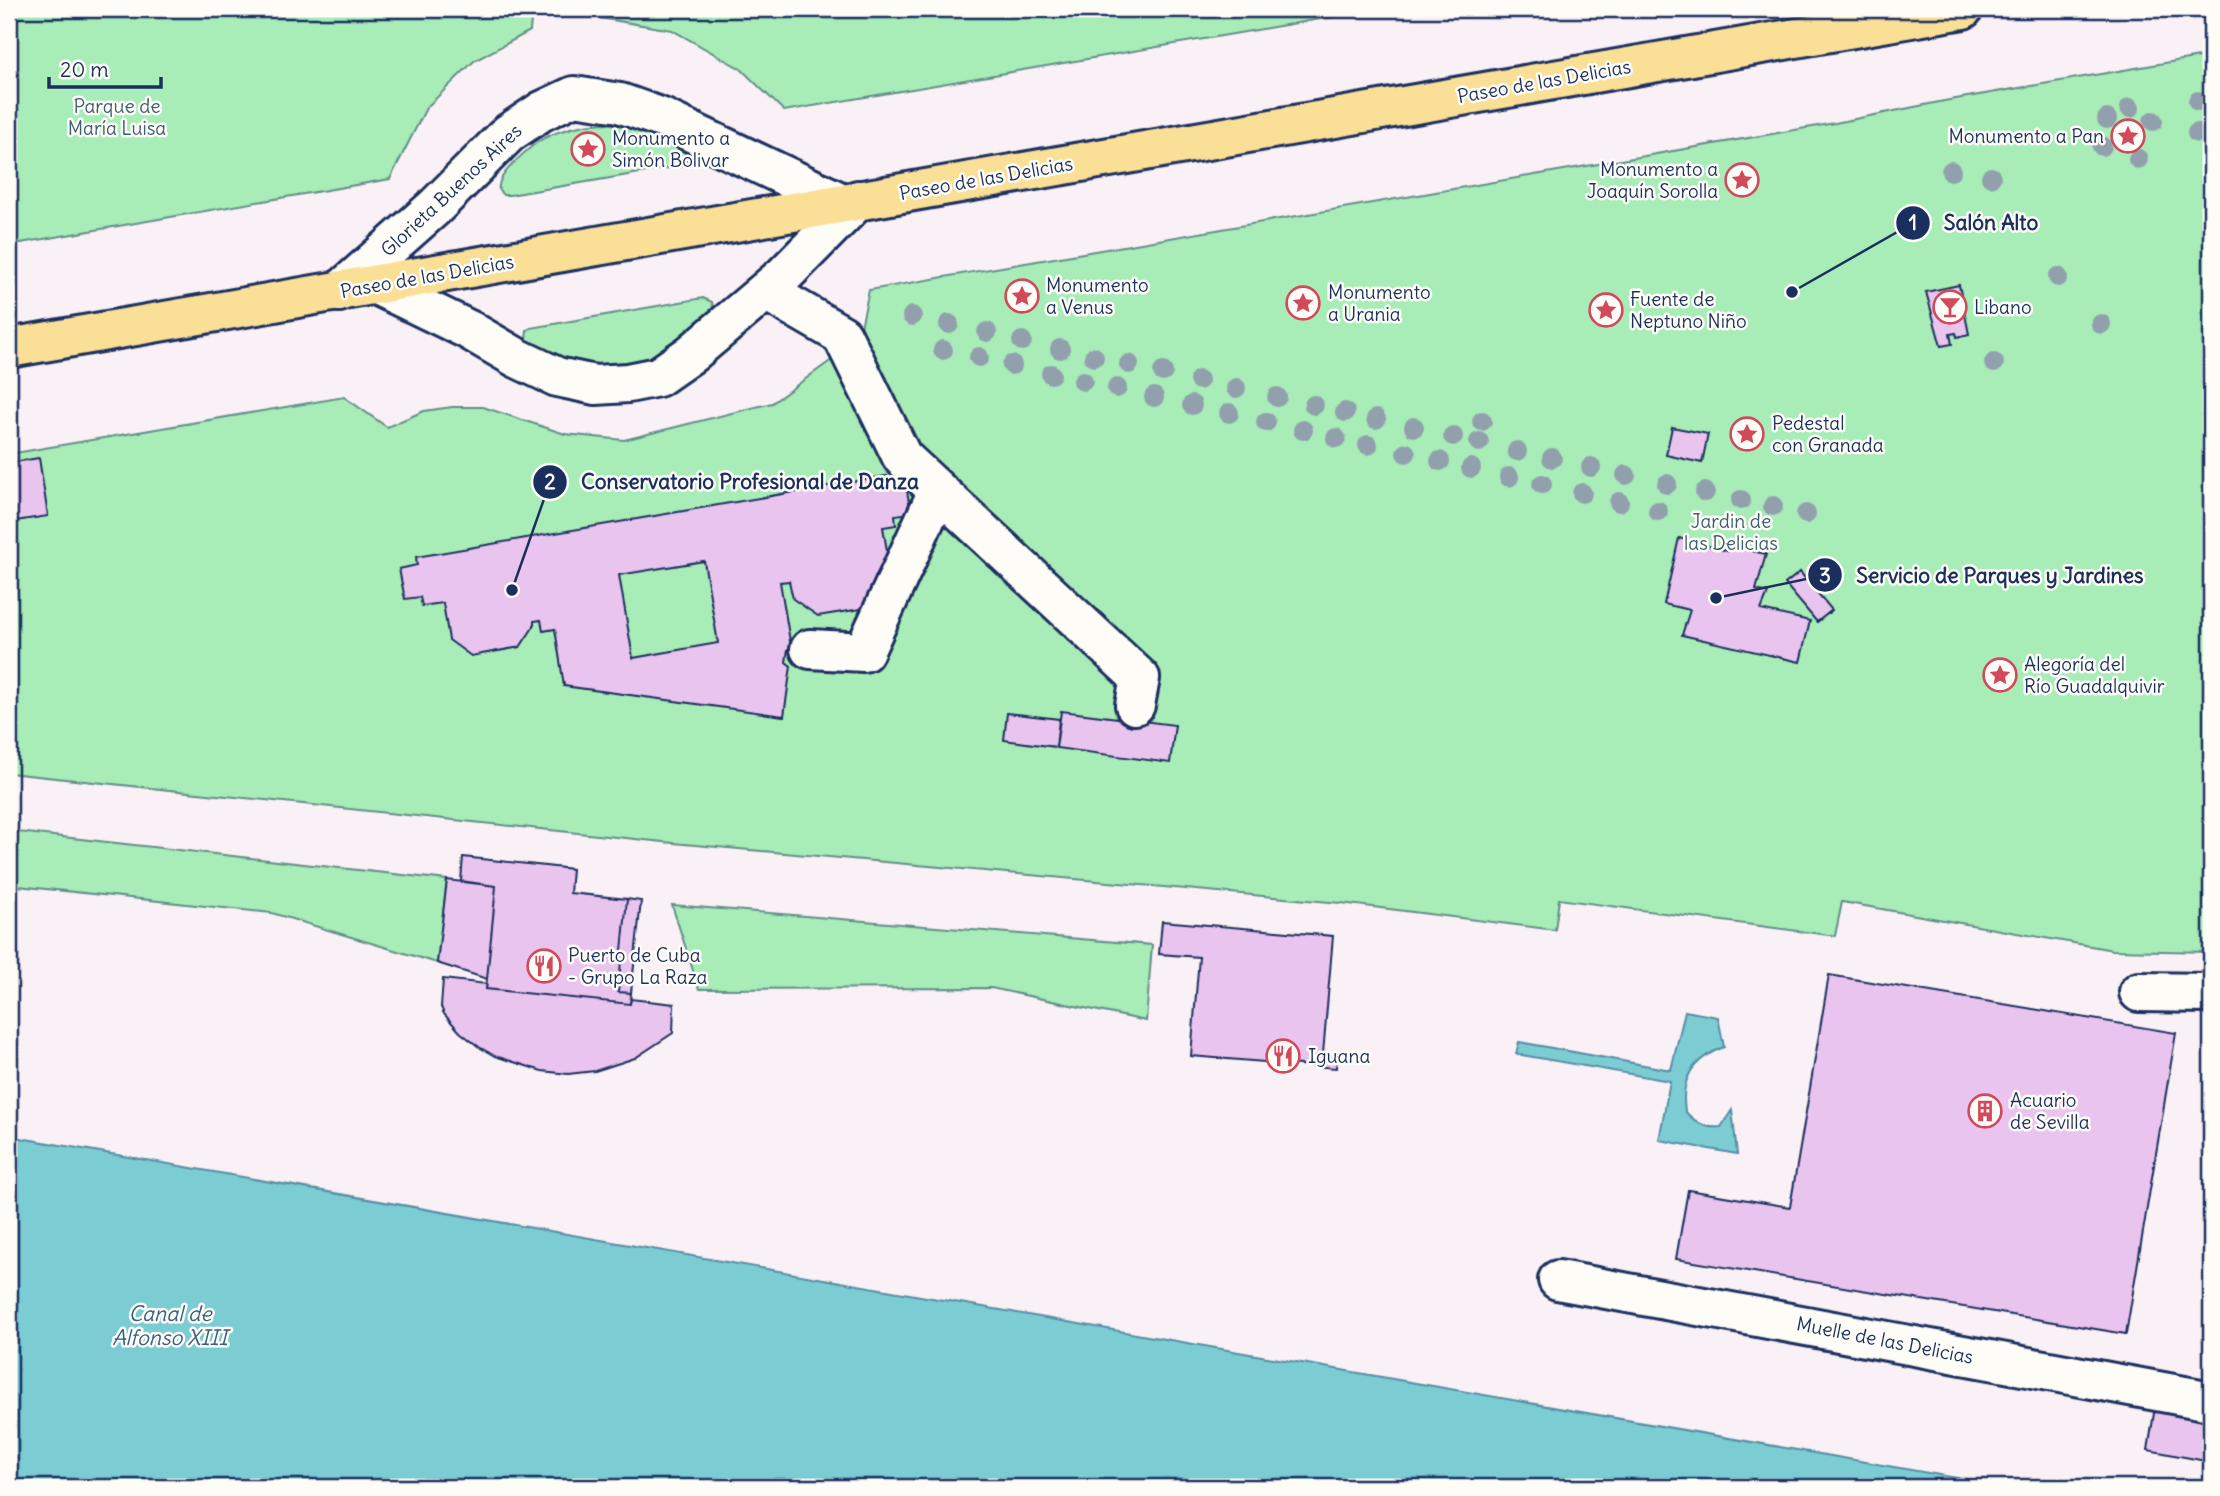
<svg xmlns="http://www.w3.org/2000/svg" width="2220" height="1496" font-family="Delius,sans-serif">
	<rect width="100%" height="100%" fill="#f9f1f5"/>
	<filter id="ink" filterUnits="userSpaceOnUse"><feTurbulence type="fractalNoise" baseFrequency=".0143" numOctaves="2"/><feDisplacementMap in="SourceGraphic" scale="14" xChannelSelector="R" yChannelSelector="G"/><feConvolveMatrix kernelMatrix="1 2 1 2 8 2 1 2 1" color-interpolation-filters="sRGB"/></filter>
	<g filter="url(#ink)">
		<path fill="#a8ecb7" stroke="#628e8a" stroke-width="2" d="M9,9H532L530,31L474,61L426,108L390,179L9,245Z
			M597,9H1379L784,111L741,69L672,30L600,18Z
			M2211,55V952L2113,950L1842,902L1835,936L1559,899L1555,930L1341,903L673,843L9,773V454L344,397L387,427L424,411L452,407H483L565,434L624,440L772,403L858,341L869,290L1835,123L1944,101Z
			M603,123C635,126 660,133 685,153L687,160L681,166L510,195H503C500,191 498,190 499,185C501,171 532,145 544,138C563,129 582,124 603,123Z
			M703,298L712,302L713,307L710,315C693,328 673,350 654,359C614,379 561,365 526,340L527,330L531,328Z
			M9,831L447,880L437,963L272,913L9,885Z
			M672,905L1152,945L1146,1021L991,988L699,989Z"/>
		<path fill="#7bccd4" stroke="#558da5" stroke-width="2" d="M1685,1011L1718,1017L1724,1047C1693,1059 1680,1078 1685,1111C1695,1123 1706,1129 1721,1127L1732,1110L1737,1154L1659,1140L1670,1081L1516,1054L1519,1042L1671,1070Z
			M9,1136L2008,1487H9Z"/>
		<path fill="#e9c4ee" stroke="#1b2f5e" stroke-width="2" fill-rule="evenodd" d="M1959,285L1969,334L1957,337L1956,333L1950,334L1952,344L1941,346L1926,292Z
			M1672,427L1708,434L1702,463L1666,455Z
			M39,458L48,516L9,522V463Z
			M887,476L889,482L905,480L911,513L895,515L896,525L883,527L892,580L873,607L818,616L793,599L789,581L780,582L791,647L788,649L786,662L791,666L784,716L564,686L555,629L543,631L541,620L534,621V626L520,647L471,656L449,640L443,603L422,606L420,597L405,599L399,569L417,565L416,557ZM704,561L718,643L633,658L619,575Z
			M1679,538L1727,551L1728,546L1766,554L1756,590L1768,593L1761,610L1810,621L1800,662L1682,635L1690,610L1664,604Z
			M1800,572L1832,610L1817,622L1785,584Z
			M1061,711L1175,725L1170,763L1056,748Z
			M1007,713L1059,719L1056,747L1004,740Z
			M463,857L572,869L570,893L627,899L618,992L631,993L630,1004L486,989L496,886L461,881Z
			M447,880L496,886L487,979L437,963Z
			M627,899L641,901L631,993L618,992Z
			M1162,921L1333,936L1323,1054L1337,1055L1336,1068L1191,1056L1199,957L1159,954Z
			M1829,975L2176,1033L2126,1334L1676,1259L1688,1190L1790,1207Z
			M443,979L487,984L486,989L630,1004L631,999L674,1004L673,1033L635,1058L595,1071L568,1074L542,1071L495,1056L479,1047L460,1032L444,1014L441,1007Z
			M2155,1407L2211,1416V1462L2148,1450Z"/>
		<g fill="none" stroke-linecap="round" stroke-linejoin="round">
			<defs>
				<path id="minor" d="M376,285L469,330L517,358L557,377L595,385L628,383L658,377L691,354L783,276L858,200
					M766,291L842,335L902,457L1140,678L1135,705
					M339,292L435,207L509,133L542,111L574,96L620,103L662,118L840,202
					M810,649L864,652L938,491
					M2139,992L2211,993
					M1558,1280L2211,1401"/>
				<path id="major" d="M9,348L1963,9"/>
			</defs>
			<use href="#minor" stroke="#1b2f5e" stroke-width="44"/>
			<use href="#major" stroke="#1b2f5e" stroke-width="44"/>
			<use href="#minor" stroke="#fdfcf7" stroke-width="38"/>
			<use href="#major" stroke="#fadf96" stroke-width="38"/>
		</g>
		<g fill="#92a0ae">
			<circle cx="2198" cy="101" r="10"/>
			<circle cx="2130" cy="108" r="10"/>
			<circle cx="2107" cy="119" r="10"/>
			<circle cx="2153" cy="121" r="10"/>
			<circle cx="2197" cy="133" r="10"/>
			<circle cx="2102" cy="146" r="10"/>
			<circle cx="2138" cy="159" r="10"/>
			<circle cx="1951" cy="171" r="10"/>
			<circle cx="1991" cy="177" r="10"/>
			<circle cx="2058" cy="277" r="10"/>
			<circle cx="912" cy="316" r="10"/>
			<circle cx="949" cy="324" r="10"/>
			<circle cx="2101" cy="324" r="10"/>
			<circle cx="987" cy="332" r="10"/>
			<circle cx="1022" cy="341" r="10"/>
			<circle cx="1060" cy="349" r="10"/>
			<circle cx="943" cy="350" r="10"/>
			<circle cx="979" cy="357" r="10"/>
			<circle cx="1094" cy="357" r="10"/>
			<circle cx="1994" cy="363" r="10"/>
			<circle cx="1129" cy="364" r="10"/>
			<circle cx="1012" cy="365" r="10"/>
			<circle cx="1163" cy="372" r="10"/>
			<circle cx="1051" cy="374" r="10"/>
			<circle cx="1199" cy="380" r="10"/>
			<circle cx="1083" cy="381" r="10"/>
			<circle cx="1117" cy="388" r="10"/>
			<circle cx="1236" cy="388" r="10"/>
			<circle cx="1154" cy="397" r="10"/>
			<circle cx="1277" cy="397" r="10"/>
			<circle cx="1192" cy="405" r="10"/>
			<circle cx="1314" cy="405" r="10"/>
			<circle cx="1345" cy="412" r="10"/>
			<circle cx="1229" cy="413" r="10"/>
			<circle cx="1376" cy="419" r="10"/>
			<circle cx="1482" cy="421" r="10"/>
			<circle cx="1266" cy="422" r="10"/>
			<circle cx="1414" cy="427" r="10"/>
			<circle cx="1303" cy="430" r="10"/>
			<circle cx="1453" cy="436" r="10"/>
			<circle cx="1336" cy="438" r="10"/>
			<circle cx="1479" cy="442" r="10"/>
			<circle cx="1368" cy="445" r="10"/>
			<circle cx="1517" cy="451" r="10"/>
			<circle cx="1406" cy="453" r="10"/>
			<circle cx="1552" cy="458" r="10"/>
			<circle cx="1440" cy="461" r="10"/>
			<circle cx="1591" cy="467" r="10"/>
			<circle cx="1471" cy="468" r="10"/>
			<circle cx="1626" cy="475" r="10"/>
			<circle cx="1509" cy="477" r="10"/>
			<circle cx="1542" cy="484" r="10"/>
			<circle cx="1667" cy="484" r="10"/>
			<circle cx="1705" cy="492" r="10"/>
			<circle cx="1582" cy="493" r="10"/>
			<circle cx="1741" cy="500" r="10"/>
			<circle cx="1619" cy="502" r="10"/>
			<circle cx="1773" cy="506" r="10"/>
			<circle cx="1658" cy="511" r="10"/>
			<circle cx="1806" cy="514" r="10"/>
		</g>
	</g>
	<defs>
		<symbol id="sight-ring" viewBox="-11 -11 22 22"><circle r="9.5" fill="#fdfcf7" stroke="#d1495b" stroke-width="1.5"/><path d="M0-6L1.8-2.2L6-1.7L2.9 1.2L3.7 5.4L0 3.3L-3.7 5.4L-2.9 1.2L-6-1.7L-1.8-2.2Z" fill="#d1495b"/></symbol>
		<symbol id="bar-ring" viewBox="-11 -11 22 22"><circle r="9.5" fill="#fdfcf7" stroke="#d1495b" stroke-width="1.5"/><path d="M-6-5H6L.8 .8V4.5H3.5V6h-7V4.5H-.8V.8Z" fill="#d1495b"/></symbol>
		<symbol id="restaurant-ring" viewBox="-11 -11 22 22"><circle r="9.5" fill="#fdfcf7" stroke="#d1495b" stroke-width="1.5"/><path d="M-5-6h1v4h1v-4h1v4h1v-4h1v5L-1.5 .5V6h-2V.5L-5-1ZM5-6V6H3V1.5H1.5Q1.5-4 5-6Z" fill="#d1495b"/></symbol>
		<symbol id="building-ring" viewBox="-11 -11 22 22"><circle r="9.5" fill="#fdfcf7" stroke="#d1495b" stroke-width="1.5"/><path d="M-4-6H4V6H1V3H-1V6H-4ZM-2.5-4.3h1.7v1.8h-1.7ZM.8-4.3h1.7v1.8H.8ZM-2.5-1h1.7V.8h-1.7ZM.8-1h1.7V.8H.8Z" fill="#d1495b"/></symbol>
	</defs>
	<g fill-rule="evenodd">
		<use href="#sight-ring" x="2109" y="117" width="38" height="38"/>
		<use href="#sight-ring" x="569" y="130" width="38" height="38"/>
		<use href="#sight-ring" x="1723" y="161" width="38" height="38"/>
		<use href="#sight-ring" x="1003" y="277" width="38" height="38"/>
		<use href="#sight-ring" x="1284" y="284" width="38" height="38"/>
		<use href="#bar-ring" x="1931" y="288" width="38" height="38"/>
		<use href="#sight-ring" x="1587" y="291" width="38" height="38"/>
		<use href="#sight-ring" x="1728" y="415" width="38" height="38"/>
		<use href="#sight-ring" x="1981" y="656" width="38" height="38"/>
		<use href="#restaurant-ring" x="525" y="947" width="38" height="38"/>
		<use href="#restaurant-ring" x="1264" y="1037" width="38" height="38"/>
		<use href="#building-ring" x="1966" y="1092" width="38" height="38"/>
	</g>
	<g text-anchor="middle" stroke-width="5" stroke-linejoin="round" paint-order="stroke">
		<g font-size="19" fill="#1b2f5e" stroke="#fdfcf7">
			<text transform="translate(1544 81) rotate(-10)" y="7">Paseo de las Delicias</text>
			<text transform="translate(986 178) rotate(-10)" y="7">Paseo de las Delicias</text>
			<text transform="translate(451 190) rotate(-43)" y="7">Glorieta Buenos Aires</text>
			<text transform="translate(427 276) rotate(-10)" y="7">Paseo de las Delicias</text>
			<text transform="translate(1885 1340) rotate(11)" y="7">Muelle de las Delicias</text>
		</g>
		<g font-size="19" fill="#3e5e74" stroke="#fdfcf7">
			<text x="117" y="113">Parque de<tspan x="117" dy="22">María Luisa</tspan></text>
			<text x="1731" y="528">Jardin de<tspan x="1731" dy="22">las Delicias</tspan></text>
		</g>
		<g font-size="19" fill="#1b2f5e" stroke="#fdfcf7" text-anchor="start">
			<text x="2104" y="143" text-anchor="end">Monumento a Pan</text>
			<text x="612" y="145">Monumento a<tspan x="612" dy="22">Simón Bolivar</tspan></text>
			<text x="1718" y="176" text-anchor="end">Monumento a<tspan x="1718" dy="22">Joaquín Sorolla</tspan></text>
			<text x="1046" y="292">Monumento<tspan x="1046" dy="22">a Venus</tspan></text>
			<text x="1328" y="299">Monumento<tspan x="1328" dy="22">a Urania</tspan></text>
			<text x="1630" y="306">Fuente de<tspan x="1630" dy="22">Neptuno Niño</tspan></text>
			<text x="1974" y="314">Libano</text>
			<text x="1772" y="430">Pedestal<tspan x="1772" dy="22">con Granada</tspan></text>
			<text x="2024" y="671">Alegoría del<tspan x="2024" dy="22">Río Guadalquivir</tspan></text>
			<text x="568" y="962">Puerto de Cuba<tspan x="568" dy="22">- Grupo La Raza</tspan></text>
			<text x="1308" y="1063">Iguana</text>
			<text x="2010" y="1107">Acuario<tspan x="2010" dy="22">de Sevilla</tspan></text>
		</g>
		<g font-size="21" font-style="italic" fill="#385e81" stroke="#fdfcf7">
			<text x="170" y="1321">Canal de<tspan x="170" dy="24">Alfonso XIII</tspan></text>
		</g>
	</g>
	<path fill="none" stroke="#1b2f5e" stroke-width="2.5" d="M1792 292L1913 223M512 590L550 482M1716 598L1825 575"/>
	<g fill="#1b2f5e" stroke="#fdfcf7" stroke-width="2.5">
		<circle cx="1792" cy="292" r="7"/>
		<circle cx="512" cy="590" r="7"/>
		<circle cx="1716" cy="598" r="7"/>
		<circle cx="1913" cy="223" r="18"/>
		<circle cx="550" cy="482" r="18"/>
		<circle cx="1825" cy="575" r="18"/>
	</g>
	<g font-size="21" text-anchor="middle" font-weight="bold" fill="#fff">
		<text x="1913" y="230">1</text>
		<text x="550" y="489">2</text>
		<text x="1825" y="583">3</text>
	</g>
	<g font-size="21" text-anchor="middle" font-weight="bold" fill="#1b2f5e" stroke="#fdfcf7" stroke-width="5" stroke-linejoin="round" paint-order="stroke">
		<text x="1991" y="230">Salón Alto</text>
		<text x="750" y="489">Conservatorio Profesional de Danza</text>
		<text x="2000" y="583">Servicio de Parques y Jardines</text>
	</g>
	<rect width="2220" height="1496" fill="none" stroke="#fdfcf7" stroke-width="35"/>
	<rect x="18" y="18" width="2185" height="1461" fill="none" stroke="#1b2f5e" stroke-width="2.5" filter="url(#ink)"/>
	<path d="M49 77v10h112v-10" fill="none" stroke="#1b2f5e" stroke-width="3.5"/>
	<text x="60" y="77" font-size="21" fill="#1b2f5e" stroke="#fdfcf7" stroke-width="5" paint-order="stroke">20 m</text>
</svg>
